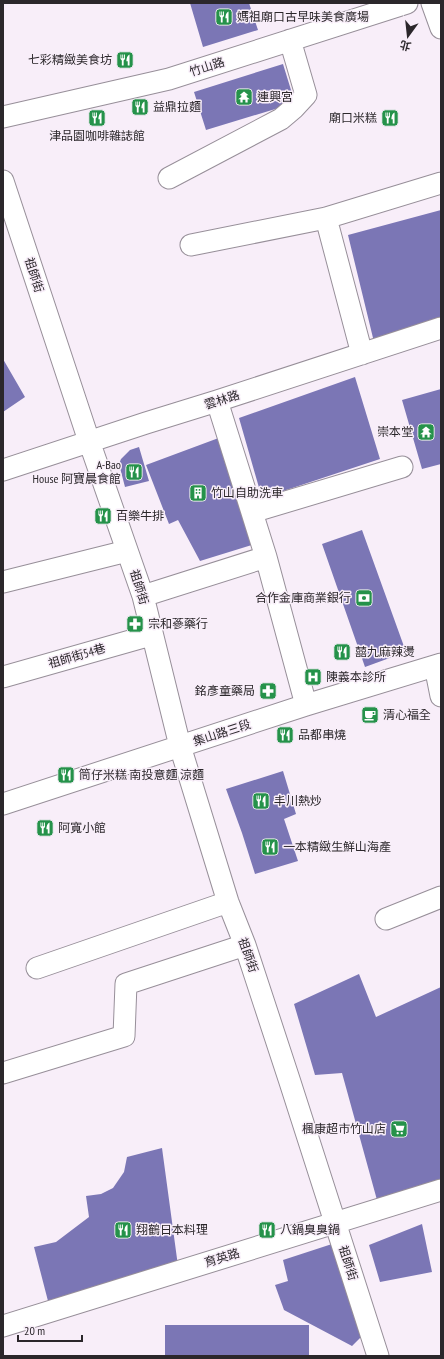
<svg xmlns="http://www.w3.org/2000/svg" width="444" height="1359" font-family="'PT Sans Narrow','Noto Sans TC',sans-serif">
	<rect width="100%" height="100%" fill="#f8eef9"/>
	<path fill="#7b76b5" d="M190,3H249L258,30L203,47Z
		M283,64L295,103L206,130L194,92Z
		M441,210V320L374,342L348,235Z
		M3,359L25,397L3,412Z
		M355,377L380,459L262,498L239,418Z
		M441,389V464L422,469L402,400Z
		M224,436L255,544L200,561L178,520L169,524L146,465Z
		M139,447L149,481L125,487L119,464L121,459L130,450Z
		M362,530L406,652L365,667L322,544Z
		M283,771L296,814L284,819L298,861L255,874L242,833L226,789Z
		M359,974L376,1017L441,987V1182L377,1200L342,1073L315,1075L294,1004Z
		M162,1148L178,1266L48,1301L34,1247L56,1242L89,1217L86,1196L101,1194L113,1188L124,1172L127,1157Z
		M422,1224L432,1272L380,1282L369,1245Z
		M332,1244L367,1331L352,1346L284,1310L275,1285L288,1281L283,1260Z
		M165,1325H309V1356H165Z"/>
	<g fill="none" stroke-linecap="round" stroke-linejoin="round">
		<defs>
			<path id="minor" d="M432,3L441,28
				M3,117L169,79L407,3
				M169,178L281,119L294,108L306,95L290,40
				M3,181L89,441L143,596L180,746L228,902L245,945L289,1079L378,1356
				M326,218L362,354
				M191,245L326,218L441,183
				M217,401L266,557L306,705
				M3,470L146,423L217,401L441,328
				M252,512L402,467
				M3,582L127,551
				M143,596L266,557
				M435,666L441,696
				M3,677L151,635
				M3,804L306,705L441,664
				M386,919L441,897
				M37,968L228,902
				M3,1073L124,1036L126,984L245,945
				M3,1326L441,1190"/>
		</defs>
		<use href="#minor" stroke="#978f99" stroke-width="23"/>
		<use href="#minor" stroke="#fff" stroke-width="21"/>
	</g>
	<defs>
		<symbol id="restaurant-square" viewBox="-11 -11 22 22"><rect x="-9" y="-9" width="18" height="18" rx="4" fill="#25924a" stroke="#f8eef9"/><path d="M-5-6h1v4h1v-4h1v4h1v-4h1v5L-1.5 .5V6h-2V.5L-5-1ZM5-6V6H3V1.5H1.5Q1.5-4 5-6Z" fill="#fff"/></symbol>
		<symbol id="temple-square" viewBox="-11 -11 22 22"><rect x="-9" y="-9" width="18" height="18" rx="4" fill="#25924a" stroke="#f8eef9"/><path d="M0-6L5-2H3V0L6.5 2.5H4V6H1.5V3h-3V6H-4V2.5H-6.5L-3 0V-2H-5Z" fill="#fff"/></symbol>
		<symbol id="building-square" viewBox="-11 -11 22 22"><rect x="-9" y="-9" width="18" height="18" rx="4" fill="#25924a" stroke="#f8eef9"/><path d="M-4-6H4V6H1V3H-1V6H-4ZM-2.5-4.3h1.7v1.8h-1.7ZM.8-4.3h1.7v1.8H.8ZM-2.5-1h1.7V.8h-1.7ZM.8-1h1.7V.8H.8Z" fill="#fff"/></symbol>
		<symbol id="bank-square" viewBox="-11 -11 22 22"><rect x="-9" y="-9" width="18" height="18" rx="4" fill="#25924a" stroke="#f8eef9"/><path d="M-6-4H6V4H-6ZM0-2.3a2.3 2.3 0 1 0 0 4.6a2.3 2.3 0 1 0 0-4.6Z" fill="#fff"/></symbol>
		<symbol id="pharmacy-square" viewBox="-11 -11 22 22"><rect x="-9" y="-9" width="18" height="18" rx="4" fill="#25924a" stroke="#f8eef9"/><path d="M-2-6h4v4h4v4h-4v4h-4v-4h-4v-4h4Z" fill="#fff"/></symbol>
		<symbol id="hospital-square" viewBox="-11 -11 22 22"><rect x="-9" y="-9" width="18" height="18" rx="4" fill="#25924a" stroke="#f8eef9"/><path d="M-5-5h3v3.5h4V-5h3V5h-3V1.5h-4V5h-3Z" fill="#fff"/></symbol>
		<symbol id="cafe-square" viewBox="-11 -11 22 22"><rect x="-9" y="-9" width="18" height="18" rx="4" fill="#25924a" stroke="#f8eef9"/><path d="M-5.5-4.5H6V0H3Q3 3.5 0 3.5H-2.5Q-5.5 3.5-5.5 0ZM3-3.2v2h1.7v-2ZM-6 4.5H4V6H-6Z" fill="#fff"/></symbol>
		<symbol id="supermarket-square" viewBox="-11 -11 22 22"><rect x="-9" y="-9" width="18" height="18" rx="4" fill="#25924a" stroke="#f8eef9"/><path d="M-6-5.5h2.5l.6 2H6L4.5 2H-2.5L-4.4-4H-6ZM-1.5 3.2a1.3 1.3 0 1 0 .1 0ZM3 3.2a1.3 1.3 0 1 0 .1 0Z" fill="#fff"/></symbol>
	</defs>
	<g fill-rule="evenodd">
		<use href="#restaurant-square" x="214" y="7" width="20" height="20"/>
		<use href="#restaurant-square" x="115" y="50" width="20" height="20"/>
		<use href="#temple-square" x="234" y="87" width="20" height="20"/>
		<use href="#restaurant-square" x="130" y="97" width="20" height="20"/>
		<use href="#restaurant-square" x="87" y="108" width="20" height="20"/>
		<use href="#restaurant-square" x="380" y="108" width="20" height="20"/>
		<use href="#temple-square" x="416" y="422" width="20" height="20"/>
		<use href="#restaurant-square" x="124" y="462" width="20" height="20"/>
		<use href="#building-square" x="188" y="483" width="20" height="20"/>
		<use href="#restaurant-square" x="93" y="506" width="20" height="20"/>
		<use href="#bank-square" x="354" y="588" width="20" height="20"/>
		<use href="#pharmacy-square" x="125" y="614" width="20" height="20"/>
		<use href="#restaurant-square" x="332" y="642" width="20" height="20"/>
		<use href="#hospital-square" x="303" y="667" width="20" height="20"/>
		<use href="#pharmacy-square" x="258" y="681" width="20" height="20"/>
		<use href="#cafe-square" x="360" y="705" width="20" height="20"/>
		<use href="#restaurant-square" x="275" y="725" width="20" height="20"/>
		<use href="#restaurant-square" x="56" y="765" width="20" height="20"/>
		<use href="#restaurant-square" x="251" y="791" width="20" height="20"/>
		<use href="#restaurant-square" x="35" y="818" width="20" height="20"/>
		<use href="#restaurant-square" x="260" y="837" width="20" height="20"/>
		<use href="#supermarket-square" x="389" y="1119" width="20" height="20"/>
		<use href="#restaurant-square" x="113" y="1220" width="20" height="20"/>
		<use href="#restaurant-square" x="257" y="1220" width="20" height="20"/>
	</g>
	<g text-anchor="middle" stroke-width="3" stroke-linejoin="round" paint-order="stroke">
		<g font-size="12" fill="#2b272b" stroke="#f8eef9" text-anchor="start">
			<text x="237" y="21">媽祖廟口古早味美食廣場</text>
			<text x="112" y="64" text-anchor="end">七彩精緻美食坊</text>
			<text x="257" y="101">連興宮</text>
			<text x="153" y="111">益鼎拉麵</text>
			<text x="377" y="122" text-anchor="end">廟口米糕</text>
			<text x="97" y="140" text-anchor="middle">津品園咖啡雜誌館</text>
			<text x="413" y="436" text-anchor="end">崇本堂</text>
			<text x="121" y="469" text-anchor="end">A-Bao<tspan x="121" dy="14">House 阿寶晨食館</tspan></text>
			<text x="211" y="497">竹山自助洗車</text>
			<text x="116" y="520">百樂牛排</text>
			<text x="351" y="602" text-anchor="end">合作金庫商業銀行</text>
			<text x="148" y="628">宗和蔘藥行</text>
			<text x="355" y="656">囍九麻辣燙</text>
			<text x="326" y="681">陳義本診所</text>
			<text x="255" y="695" text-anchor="end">銘彥童藥局</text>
			<text x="383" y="719">清心福全</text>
			<text x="298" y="739">品都串燒</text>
			<text x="79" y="779">筒仔米糕 南投意麵 涼麵</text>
			<text x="274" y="805">丰川熱炒</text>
			<text x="58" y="832">阿寬小館</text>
			<text x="283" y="851">一本精緻生鮮山海產</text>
			<text x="386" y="1133" text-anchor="end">楓康超市竹山店</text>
			<text x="136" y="1234">翔鶴日本料理</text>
			<text x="280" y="1234">八鍋臭臭鍋</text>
		</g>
		<g font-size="12" fill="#2b272b" stroke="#f8eef9">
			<text transform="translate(207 67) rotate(-18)" y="4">竹山路</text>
			<text transform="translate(34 275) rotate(72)" y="4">祖師街</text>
			<text transform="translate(222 400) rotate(-18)" y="4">雲林路</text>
			<text transform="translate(139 587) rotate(73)" y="4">祖師街</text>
			<text transform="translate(77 656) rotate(-16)" y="4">祖師街54巷</text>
			<text transform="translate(222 733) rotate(-18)" y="4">集山路三段</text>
			<text transform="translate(248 955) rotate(71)" y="4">祖師街</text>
			<text transform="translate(222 1258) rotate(-17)" y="4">育英路</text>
			<text transform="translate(348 1263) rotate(72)" y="4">祖師街</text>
		</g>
	</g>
	<rect width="444" height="1359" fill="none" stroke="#2b272b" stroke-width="8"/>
	<g transform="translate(408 36) rotate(195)" stroke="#f8eef9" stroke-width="3" paint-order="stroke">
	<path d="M0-3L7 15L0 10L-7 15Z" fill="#2b272b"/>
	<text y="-6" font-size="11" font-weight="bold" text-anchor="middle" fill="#2b272b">北</text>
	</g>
	<path d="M18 1335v6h64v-6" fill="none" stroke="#2b272b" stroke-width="2"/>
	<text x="24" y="1335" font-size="12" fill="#2b272b" stroke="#f8eef9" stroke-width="3" paint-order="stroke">20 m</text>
</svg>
